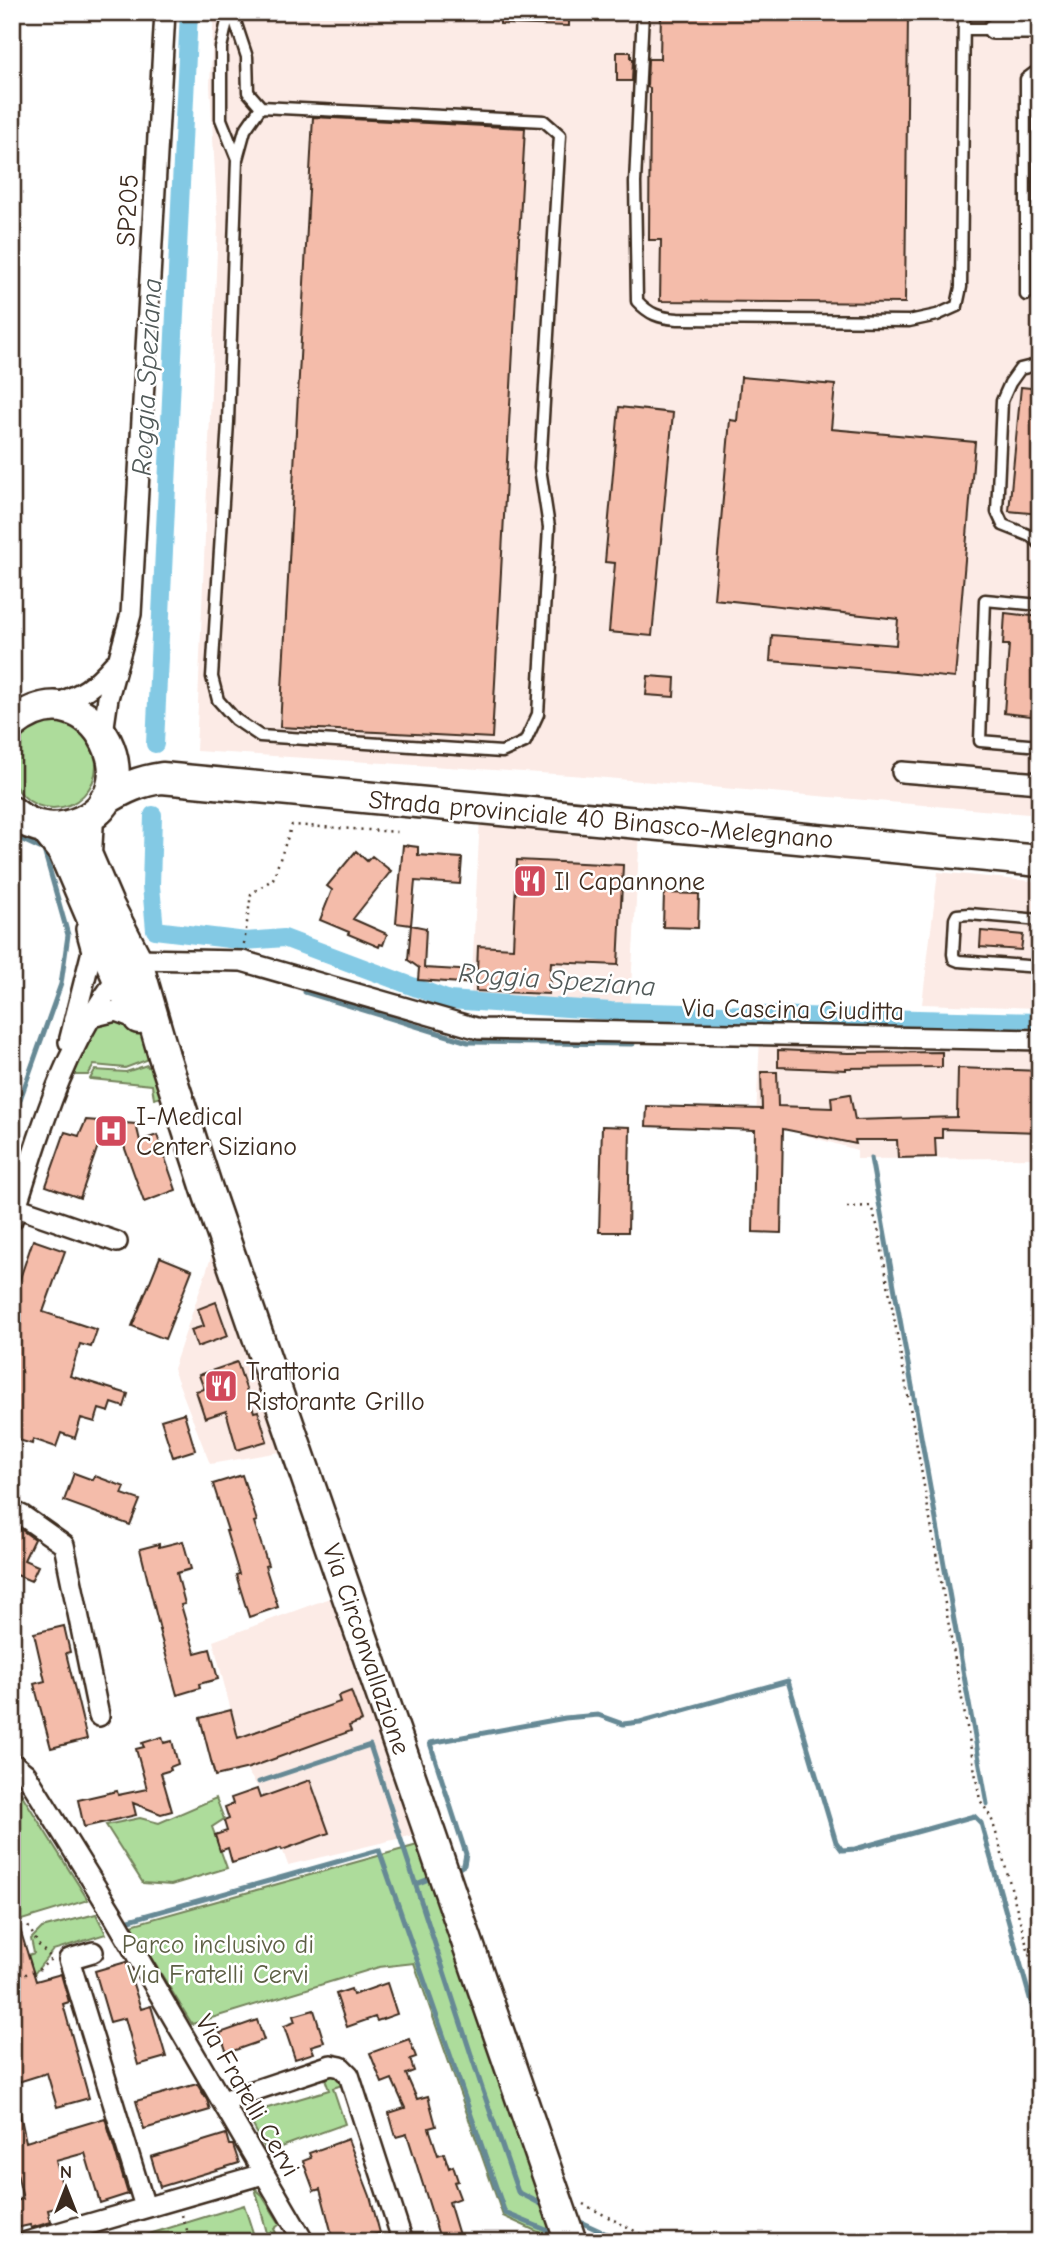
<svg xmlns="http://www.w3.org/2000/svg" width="1052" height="2254" font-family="'Comic Neue',sans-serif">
	<rect width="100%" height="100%" fill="#fff"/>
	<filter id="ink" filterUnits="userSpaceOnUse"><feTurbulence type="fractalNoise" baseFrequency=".0143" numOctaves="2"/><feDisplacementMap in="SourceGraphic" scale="14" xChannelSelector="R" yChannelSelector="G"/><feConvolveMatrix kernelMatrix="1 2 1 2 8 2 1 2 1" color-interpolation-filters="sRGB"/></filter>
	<g filter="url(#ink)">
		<path fill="#fcebe6" d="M214,12H1040V815L571,775L196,751L218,226L210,85Z
			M480,817L640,833L630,1003L471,995Z
			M938,872L1040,882V1008L922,1004Z
			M760,1038L1040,1046V1158L857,1159V1150L801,1134L799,1122L756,1118Z
			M217,1240L286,1451L210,1464L173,1369Z
			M338,1595L418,1834L288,1865L261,1792L246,1769L213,1641Z"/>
		<path fill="#addc9b" stroke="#74835c" stroke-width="2" d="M10 765a43 43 0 1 1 86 0a43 43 0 1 1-86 0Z
			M101,1019L133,1023L142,1035L152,1058L125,1068L94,1065L88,1075H74L89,1033Z
			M147,1065L148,1067L154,1065L165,1096L154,1099L152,1085L90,1079L95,1070L126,1072Z
			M12,1779L88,1900L12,1923Z
			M216,1798L224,1819L212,1827L227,1868L171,1885L143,1883L106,1825L140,1818L159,1823Z
			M421,1844L553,2239L503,2216L414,1963L379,1967L192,2024L131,1925Z
			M96,1914L106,1934L53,1950L34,1974L12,1961L34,1953L31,1939L42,1928Z
			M332,2074L338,2075L345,2084L333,2088L345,2124L267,2152L247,2114L329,2090L324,2076Z
			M255,2188L261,2194L280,2224L274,2229L281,2242H273L270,2232L267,2233Z
			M244,2205L254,2236L238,2242H123Z"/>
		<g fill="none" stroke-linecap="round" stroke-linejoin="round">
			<path stroke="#668995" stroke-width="5" d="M12,835L44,850L68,935L61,984L12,1122
				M305,992L468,1042L633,1044
				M853,1015V1026
				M871,1158L987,1804
				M259,1782L370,1745L481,2085L518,2192L543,2205
				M456,1870L464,1865L466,1854L430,1743L565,1718L598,1715L623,1724L640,1722L788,1681L836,1842L842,1850L855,1849L974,1816L981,1823L1040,2034
				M416,1884L429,1879
				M126,1921L379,1850L505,2213L551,2232
				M576,2220L624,2242"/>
			<path stroke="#83c9e4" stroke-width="18" d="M155,744L189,12
				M153,815L151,886L155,930L246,941L284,938L449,1000L611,1011L1040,1022"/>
		</g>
		<path fill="#f4bcaa" stroke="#3b2a1e" stroke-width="2" d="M500,12H569V26L500,24Z
			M661,12H908L905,303L660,301L661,240H649L650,88L647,87L648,59H660Z
			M617,52H631V59H633L632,81H617Z
			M313,117L525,128L492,738L280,727Z
			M741,377L835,385L831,429L975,442L955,678L894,672L895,671L770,661L772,635L896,645L898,619L714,599L730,420L737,421Z
			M1021,387L1040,389V514L1009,511Z
			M619,407L673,413L652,636L609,632L615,563L605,562Z
			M1005,613L1040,617V717L1004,713L1009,645H1003Z
			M648,676L675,678L674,697L646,695Z
			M403,845L418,847V855L462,858L460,884L415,881L411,925L396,923Z
			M356,851L367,861L372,856L391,871L353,919L387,934L383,945L380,944L379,947L348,934L349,932L320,920L332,890L327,886Z
			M517,860L623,865L618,965L551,962L549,994L476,991V984L418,980L419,968L408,960L411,925L426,928L424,968L477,971L478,946L513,948Z
			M664,893L699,894L698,928L663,927Z
			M981,931L1023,935L1021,950L980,947Z
			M778,1050L848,1053L942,1052V1067L846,1068V1070L778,1067Z
			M958,1068L1040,1071V1132L942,1129V1138H935L936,1157L898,1158L897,1140H855L856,1144L783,1129L781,1233L753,1232L755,1130L646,1126L647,1106L762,1109L761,1072H777L778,1106L832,1108L831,1097L850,1094L855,1120L957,1117Z
			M86,1120L136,1124L140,1141L157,1135L176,1190L144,1202L124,1146L99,1143L80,1198L46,1186L65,1132L79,1136Z
			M602,1126L630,1127L628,1232H599Z
			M33,1240L65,1251L43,1312L97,1330L91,1347L80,1344L70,1376L128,1394L124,1407L112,1403L109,1412L99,1409L95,1422L81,1418L75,1438L61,1433L56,1447L33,1439L32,1444L12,1438V1302Z
			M160,1257L192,1270L165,1339L132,1326Z
			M216,1302L228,1336L197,1347L191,1330L204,1326L198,1309Z
			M237,1362L254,1412L258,1411L267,1441L237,1450L226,1411L205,1418L196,1391L204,1389L199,1375Z
			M184,1413L195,1450L173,1457L161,1420Z
			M74,1473L93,1480L95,1476L125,1487L122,1494L140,1500L130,1525L64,1501Z
			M242,1475L257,1521L254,1522L268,1565L265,1566L278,1607L249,1617L236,1575L239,1574L226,1531H228L213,1484Z
			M19,1528L34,1539L24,1560L38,1566L31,1581L17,1575L12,1586V1544Z
			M183,1541L191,1569L177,1573L185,1604L181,1605L195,1653L210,1649L218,1679L199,1684L200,1688L177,1695L159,1630H160L140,1549L159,1544V1547Z
			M64,1626L70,1652L66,1653L87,1739L51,1748L34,1684L45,1681L34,1633Z
			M351,1691L362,1721L349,1726L351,1731L249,1768L215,1776L200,1718L231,1710L238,1738L340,1702L338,1696Z
			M162,1737L164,1743L172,1741L178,1764L170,1767L171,1770L161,1773L172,1811L161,1814L133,1803L136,1815L84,1827L78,1800L117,1791L118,1795L147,1789L136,1749L144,1747L142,1743Z
			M310,1780L329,1833L282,1850L281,1848L232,1863L228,1848L220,1851L215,1835L227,1831L224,1821L229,1819L225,1807L233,1804L231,1798L257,1789L260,1798Z
			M12,1916H16L36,1981L61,1974L69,2002L63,2004L89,2098L57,2107L47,2073L15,2083L12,2074Z
			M126,1962L141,2009L151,2006L166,2057L138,2065L125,2018L110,2022L95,1971Z
			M387,1983L397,2014L377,2021L375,2017L347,2027L336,1994L351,1989L353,1995Z
			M314,2010L324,2042L311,2046L314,2053L295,2059L284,2026L295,2022L293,2016Z
			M257,2020L264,2040L227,2053L220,2033Z
			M409,2039L416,2057L410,2059L414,2071L406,2074L417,2099L428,2096L436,2126L429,2128L438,2155L444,2153L449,2168L453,2166L458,2181L454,2182L460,2198L449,2202L461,2242H441L407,2134L396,2137L389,2113L405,2108L392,2079L382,2083L370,2053Z
			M197,2084L207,2100L210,2110L144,2129L136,2101Z
			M18,2104L26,2142L105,2118L128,2194L100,2203L85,2153L56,2161L67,2205L48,2210L51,2222L31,2228L30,2225L12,2229V2202L23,2199L12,2152V2105Z
			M226,2134L229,2145H233L239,2163L160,2187L151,2157Z
			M348,2139L370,2196L380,2233L350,2242H334L320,2189L314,2191L303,2161L311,2158L309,2153Z"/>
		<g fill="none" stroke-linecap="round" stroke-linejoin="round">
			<defs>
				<path id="lane" d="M229,12L221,48V119L237,159L228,422L212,677L218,700L235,719L260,736L502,752L525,742L538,714L549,527L540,468L560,135L544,121L261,107L245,130L237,159
					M232,12L247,57L248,92L261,107
					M643,12L635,183L637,301C649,314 659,318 678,319L909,321L937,315L957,306L961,287L964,12
					M964,29H993
					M1026,295V79L1034,73H1040
					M1040,364L1020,369L1010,383L1002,401L997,512L1003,525L1033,537L1040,544
					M1040,605L985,600L980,741L1040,746
					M1040,920L969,914L957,915L955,919L953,954L954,959L959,961L1040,967"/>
				<path id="street" d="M993,29H1040
					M53,705C83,694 93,688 114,664
					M103,733L108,698L131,614L165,12
					M902,772L1040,783
					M136,959L242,961L479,1029L1040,1040
					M91,1017L116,1011L140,1020
					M69,1042L92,951L86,929
					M16,1207L117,1242
					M12,1220C39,1136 62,1048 118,978L119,971
					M12,1511L23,1516L64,1545L99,1716
					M12,1763L26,1774L112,1913L304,2242
					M93,1952L69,1959L145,2207
					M223,2101L331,2065L341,2067L349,2075L403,2242
					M27,2242L263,2174"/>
				<path id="primary" d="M12,724C94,657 163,804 67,826C47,831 27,825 12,812
					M105,800C124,788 140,781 162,778L1040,861
					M88,818L86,854L108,905L136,959L164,1056L208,1192L571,2242
					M45,828L64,852L118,978L139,1018"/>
			</defs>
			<use href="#lane" stroke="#3b2a1e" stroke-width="15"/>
			<use href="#street" stroke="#3b2a1e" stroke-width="24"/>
			<use href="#primary" stroke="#3b2a1e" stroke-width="35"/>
			<path stroke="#3b2a1e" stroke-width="2.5" stroke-dasharray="2 5" stroke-linecap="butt" d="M244,944L251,894L273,879L292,825L398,832
				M847,1207L871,1206L878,1228L980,1800L991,1817L997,1836L1040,1994
				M12,1979L40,1969L52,1958L40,1947L28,1926
				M583,2204L656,2242
				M182,2215L191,2242"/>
			<use href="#lane" stroke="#fff" stroke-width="10"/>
			<use href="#street" stroke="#fff" stroke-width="19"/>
			<use href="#primary" stroke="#fff" stroke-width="30"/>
		</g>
	</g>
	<defs>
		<symbol id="restaurant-square" viewBox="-11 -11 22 22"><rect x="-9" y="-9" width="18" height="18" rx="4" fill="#d1495b" stroke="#fff"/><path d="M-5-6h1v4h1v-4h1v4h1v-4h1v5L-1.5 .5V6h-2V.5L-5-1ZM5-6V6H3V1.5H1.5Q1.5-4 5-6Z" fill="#fff"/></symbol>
		<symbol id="hospital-square" viewBox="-11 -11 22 22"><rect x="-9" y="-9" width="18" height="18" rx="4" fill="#d1495b" stroke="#fff"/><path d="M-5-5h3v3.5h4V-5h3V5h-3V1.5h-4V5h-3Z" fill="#fff"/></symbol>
	</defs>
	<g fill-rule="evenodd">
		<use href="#restaurant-square" x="511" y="862" width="38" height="38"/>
		<use href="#hospital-square" x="92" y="1112" width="38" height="38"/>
		<use href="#restaurant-square" x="202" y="1367" width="38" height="38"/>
	</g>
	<g text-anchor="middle" stroke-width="5" stroke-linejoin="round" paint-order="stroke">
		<g font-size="26" fill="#3b2a1e" stroke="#fff">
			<text transform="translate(127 210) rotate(-87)" y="9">SP205</text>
			<text transform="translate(601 819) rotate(5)" y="9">Strada provinciale 40 Binasco-Melegnano</text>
			<text transform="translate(793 1009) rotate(1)" y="9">Via Cascina Giuditta</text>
			<text transform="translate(367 1649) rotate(71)" y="9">Via Circonvallazione</text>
			<text transform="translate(248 2095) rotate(60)" y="9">Via Fratelli Cervi</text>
		</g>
		<g font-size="26" fill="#3b2a1e" stroke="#fff" text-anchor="start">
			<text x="554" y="890">Il Capannone</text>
			<text x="136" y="1125">I-Medical<tspan x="136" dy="30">Center Siziano</tspan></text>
			<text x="246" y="1380">Trattoria<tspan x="246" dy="30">Ristorante Grillo</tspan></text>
		</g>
		<g font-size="26" fill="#5d5f44" stroke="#fff">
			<text x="218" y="1953">Parco inclusivo di<tspan x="218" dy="30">Via Fratelli Cervi</tspan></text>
		</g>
		<g font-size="28" font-style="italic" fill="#515a59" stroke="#fff">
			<text transform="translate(146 377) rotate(-87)" y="10">Roggia Speziana</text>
			<text transform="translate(557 979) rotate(4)" y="10">Roggia Speziana</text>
		</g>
	</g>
	<rect width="1052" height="2254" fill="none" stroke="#fff" stroke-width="42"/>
	<rect x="21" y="21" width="1010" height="2212" fill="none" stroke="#3b2a1e" stroke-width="2.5" filter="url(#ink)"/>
	<g transform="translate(66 2188)" stroke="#ffffff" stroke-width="5" paint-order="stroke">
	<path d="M0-5L12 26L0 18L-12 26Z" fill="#3b2a1e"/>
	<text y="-10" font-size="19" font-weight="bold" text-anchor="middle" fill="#3b2a1e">N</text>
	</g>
</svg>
